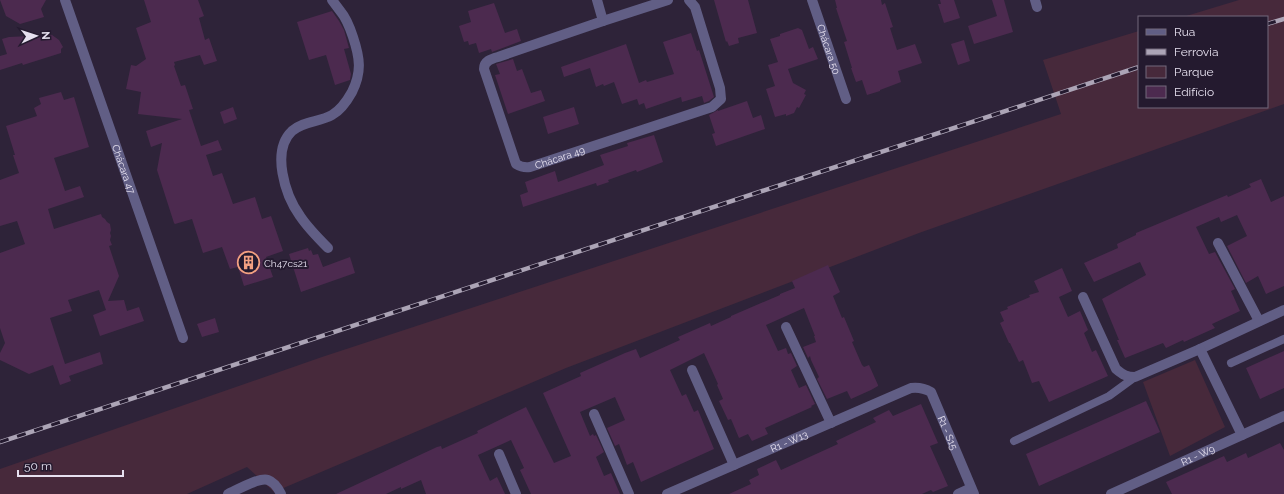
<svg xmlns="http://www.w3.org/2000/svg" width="1284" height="494" font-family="Raleway,sans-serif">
	<rect width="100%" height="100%" fill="#2e2339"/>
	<path fill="#47293b" d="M1239,0H1284V104L919,233L566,368L274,492L247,467L187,494H0V469L322,357L1061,114L1043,60L1139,31V107H1267V17H1183Z
		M1195,360L1225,427L1170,456L1143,382Z"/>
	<path fill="#4c2a4f" d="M0,0H46L41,9L44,17L20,24L6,16Z
		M144,0H198L204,16L199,18L205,40L209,38L217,61L204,65L200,55L174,62L175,65L174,66L181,86L185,85L193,109L189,110L201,146L218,140L222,150L206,155L213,176L222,173L233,204L255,197L262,219L271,216L283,251L266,257L273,277L244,286L238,267L230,269L222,247L203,253L192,219L175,224L174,223L157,170L162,143L151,147L146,131L182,119L138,114L141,92L126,89L131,65L136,66L146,59L136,28L151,22Z
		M714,0H748L757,33L738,38L739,43L729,46L727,41L726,42Z
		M835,0H881L882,5L885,3L893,27L890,28L897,50L915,44L922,63L898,71L901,82L880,90V91L867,95L862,80L856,82L851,68H852L844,42L847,41L836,8H837Z
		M940,0H954L960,18L944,23L938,4H941Z
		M992,0H1004L1013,32L974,44L968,26L997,16Z
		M494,3L505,33L517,29L521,41L492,52L491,49L479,53L476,43L469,45L468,41L464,42L459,26L471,22L468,11Z
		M332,11L339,21L344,30L349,48L344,49L351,74L350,80L335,85L326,55L309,60L297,22Z
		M798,28L802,30L809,49L813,47L818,59L788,69L793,83L806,90L804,94L806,95L799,108L797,107L794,113L786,116V114L775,117L766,89L775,86L768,65L778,62L770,39L780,36V34Z
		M691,33L697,51L699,50L714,97L709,101L704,103L702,96L682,102L681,97L646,109L644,103L639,105L637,99L622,104L614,82L604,86L603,84L596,87L590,68L564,77L561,67L626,44L639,83L646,80L647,82L674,74L663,42Z
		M52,35L59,40L63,47L61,49V53L23,65L22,63L0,70V56L7,54L2,39L9,37Z
		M964,40L970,61L958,65L951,44Z
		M513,59L517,71L522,69L531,93L541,90L545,101L508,114L495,75L500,74L496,64Z
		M61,92L64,100L74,97L89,147L54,158L65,191L80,186L84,197L48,209L54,229L101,214L102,217L105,219L107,222L110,224L111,230L110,233L111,236L110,240L112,245L109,246L119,276L108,301L124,300L127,311L139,307L144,321L100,336L93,315L106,310L99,290L68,300L72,311L50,318L65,364L100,352L103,364L69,376L71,381L60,385L53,365L29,374L0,360V353L5,343L0,328V253L25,244L17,221L0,226V180L19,173L13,155H15L6,126L37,116L34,108L41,104L39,98Z
		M747,101L753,118L761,115L765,129L716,146L712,134L715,133L709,115L718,110V111Z
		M233,107L237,119L224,124L220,112Z
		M574,107L579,124L548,134L543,117Z
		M654,135L663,162L637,172L636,170L608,180L609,182L597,186L596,183L523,207L520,195L528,192L525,182L555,171L558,182L604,165L600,155L628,146L627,143Z
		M1261,179L1271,202L1284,196V286L1266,294L1258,276L1246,283L1227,246L1247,236L1237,215L1221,222L1219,217L1196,227L1209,254L1215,252L1235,289L1231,291L1240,311L1212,324L1215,328L1184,342L1183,340L1166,348L1163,343L1125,358L1117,340H1119L1102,299L1146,275L1140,262L1094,282L1084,263L1118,248L1117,244L1136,235V233L1227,195L1228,197L1251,187L1249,184Z
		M308,248L309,251L311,250L313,255L318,254L323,267L350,257L355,273L301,292L289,254Z
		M828,265L840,292L833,296L842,318L844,317L854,341L852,342L862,365L864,367L869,365L878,385V386L871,390L851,399L847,391L827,399L817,379L819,377L811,360L810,356L808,358L803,347L816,342L814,336H815L804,308L766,325L778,351L786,348L788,354L791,353L797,366L791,370L799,388L806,385L815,404L811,406L812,407L765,428L768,434L752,441L748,434L739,438L731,419L728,420L719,401L723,399L717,385L718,384L704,353L670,370L682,396L686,394L694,412L698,410L714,449L641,482L633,462L627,465L619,444L615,446L607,428L625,420L615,397L580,412L590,436L593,434L594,436L596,435L604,452L596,457L604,476L611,473L620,494H531L520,470L524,468L511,440L478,455L490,481L497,477L505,494H426L421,480L401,489V487L386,494H336L437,447L441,446L442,449L478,433L477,431L526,407L554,463L571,456L543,393L581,376L580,373L625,353L636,349L640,358L680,340L678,337L710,323L711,326L731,317V316L780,295V294L795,288L792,281Z
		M1062,268L1072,291L1059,297L1068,317L1080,311L1088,330L1084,333L1092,352L1096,350L1108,376L1049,402L1039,381L1032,383L1023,360L1019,362L1010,343H1009L1000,323L1004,321L1000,312L1008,309L1007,307L1030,297L1029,295L1039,292L1034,281Z
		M215,318L219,332L202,337L197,324Z
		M1284,351V388L1260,399L1246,368Z
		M1146,401L1160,432L1039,486L1026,454Z
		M921,404L938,443L930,446L948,486L933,492L931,490L922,494H729L751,484L749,480L759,475L757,469L776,460L781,470L838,444L836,441L876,422L873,418L889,410L893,416Z
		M1280,443L1284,450V494H1172L1166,482L1224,456L1227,462L1246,453L1248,458Z"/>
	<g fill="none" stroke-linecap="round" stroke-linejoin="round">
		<path stroke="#615e85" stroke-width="8" d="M1231,363L1284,339
			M1014,441L1109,396L1135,377"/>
		<g stroke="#615e85" stroke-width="10">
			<path id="s1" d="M65,0L183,338"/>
			<path id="s2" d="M597,0L603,21L498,57C491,59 484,61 484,69L516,164C521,167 524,168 530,167L712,107L721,99L720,88L695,7L689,0"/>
			<path id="s3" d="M812,0L846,99"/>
			<path d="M1035,0L1037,7"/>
			<path d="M603,21L668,0"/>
			<path d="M1218,243L1259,321"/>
			<path d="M328,248C318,238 308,228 300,216C285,195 271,151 292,131C303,121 320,122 332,115C341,110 347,101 352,92C362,72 360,58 353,37C350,28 347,19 341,12C338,8 335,4 332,0"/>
			<path d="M1083,297L1116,369C1123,375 1127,377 1135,377L1200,349L1284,310"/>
			<path d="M786,327L831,423"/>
			<path d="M1200,349L1242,435"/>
			<path d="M692,370L734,465"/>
			<path d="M594,414L629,494"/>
			<path d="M499,454L516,494"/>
			<path d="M228,494C237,490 259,477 268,480C274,482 278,488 281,494"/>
			<path id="s4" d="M667,494L911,388C919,387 924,388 931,392L974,494"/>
			<path d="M958,494L971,488"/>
			<path id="s5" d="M1111,494L1284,416"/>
		</g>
		<defs>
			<path id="rail" d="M1267,24L1284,19
				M0,442L1139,67"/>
		</defs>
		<use href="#rail" stroke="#aca4b6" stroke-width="4.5"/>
		<use href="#rail" stroke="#241a2f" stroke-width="3" stroke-dasharray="9" stroke-linecap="butt"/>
	</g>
	<defs>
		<symbol id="building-ring" viewBox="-11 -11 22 22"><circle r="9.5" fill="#241a2f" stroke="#f3a081" stroke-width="1.5"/><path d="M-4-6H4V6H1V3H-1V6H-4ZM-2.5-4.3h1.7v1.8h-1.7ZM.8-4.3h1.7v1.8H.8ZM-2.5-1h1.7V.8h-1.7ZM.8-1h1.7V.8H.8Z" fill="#f3a081"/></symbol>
	</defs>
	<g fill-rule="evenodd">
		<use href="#building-ring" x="236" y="250" width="25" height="25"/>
	</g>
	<g text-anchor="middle" stroke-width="4" stroke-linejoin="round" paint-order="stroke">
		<g font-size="10" fill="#e6e0ef" stroke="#241a2f">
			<text dy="4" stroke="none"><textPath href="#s3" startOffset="52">Chácara 50</textPath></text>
			<text dy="4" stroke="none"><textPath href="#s2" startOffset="299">Chácara 49</textPath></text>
			<text dy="4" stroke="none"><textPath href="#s1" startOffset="179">Chácara 47</textPath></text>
			<text dy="4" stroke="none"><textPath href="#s4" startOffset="331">R1 - S15</textPath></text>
			<text dy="4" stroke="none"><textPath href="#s4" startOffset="133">R1 - W13</textPath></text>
			<text dy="4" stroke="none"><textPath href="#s5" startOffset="95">R1 - W9</textPath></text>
		</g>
		<g font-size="10" fill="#e6e0ef" stroke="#241a2f" text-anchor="start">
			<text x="264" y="267">Ch47cs21</text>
		</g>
	</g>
	<rect x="1138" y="16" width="130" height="92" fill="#241a2f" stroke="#72697c"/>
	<rect x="1146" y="29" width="20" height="6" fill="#615e85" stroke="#72697c"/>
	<text x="1174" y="36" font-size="12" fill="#e6e0ef">Rua</text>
	<rect x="1146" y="49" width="20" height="6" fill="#aca4b6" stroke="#72697c"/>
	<text x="1174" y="56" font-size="12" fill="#e6e0ef">Ferrovia</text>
	<rect x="1146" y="66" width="20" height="12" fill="#47293b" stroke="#72697c"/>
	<text x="1174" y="76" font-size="12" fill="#e6e0ef">Parque</text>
	<rect x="1146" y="86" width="20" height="12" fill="#4c2a4f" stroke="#72697c"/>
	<text x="1174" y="96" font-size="12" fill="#e6e0ef">Edifício</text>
	<g transform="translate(36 36) rotate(87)" stroke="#241a2f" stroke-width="3" paint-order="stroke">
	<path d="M0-3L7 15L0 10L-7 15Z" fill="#e6e0ef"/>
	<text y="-6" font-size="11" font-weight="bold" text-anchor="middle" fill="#e6e0ef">N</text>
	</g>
	<path d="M18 470v6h105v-6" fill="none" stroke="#e6e0ef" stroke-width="2"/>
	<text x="24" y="470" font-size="12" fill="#e6e0ef" stroke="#241a2f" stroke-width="3" paint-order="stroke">50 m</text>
</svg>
